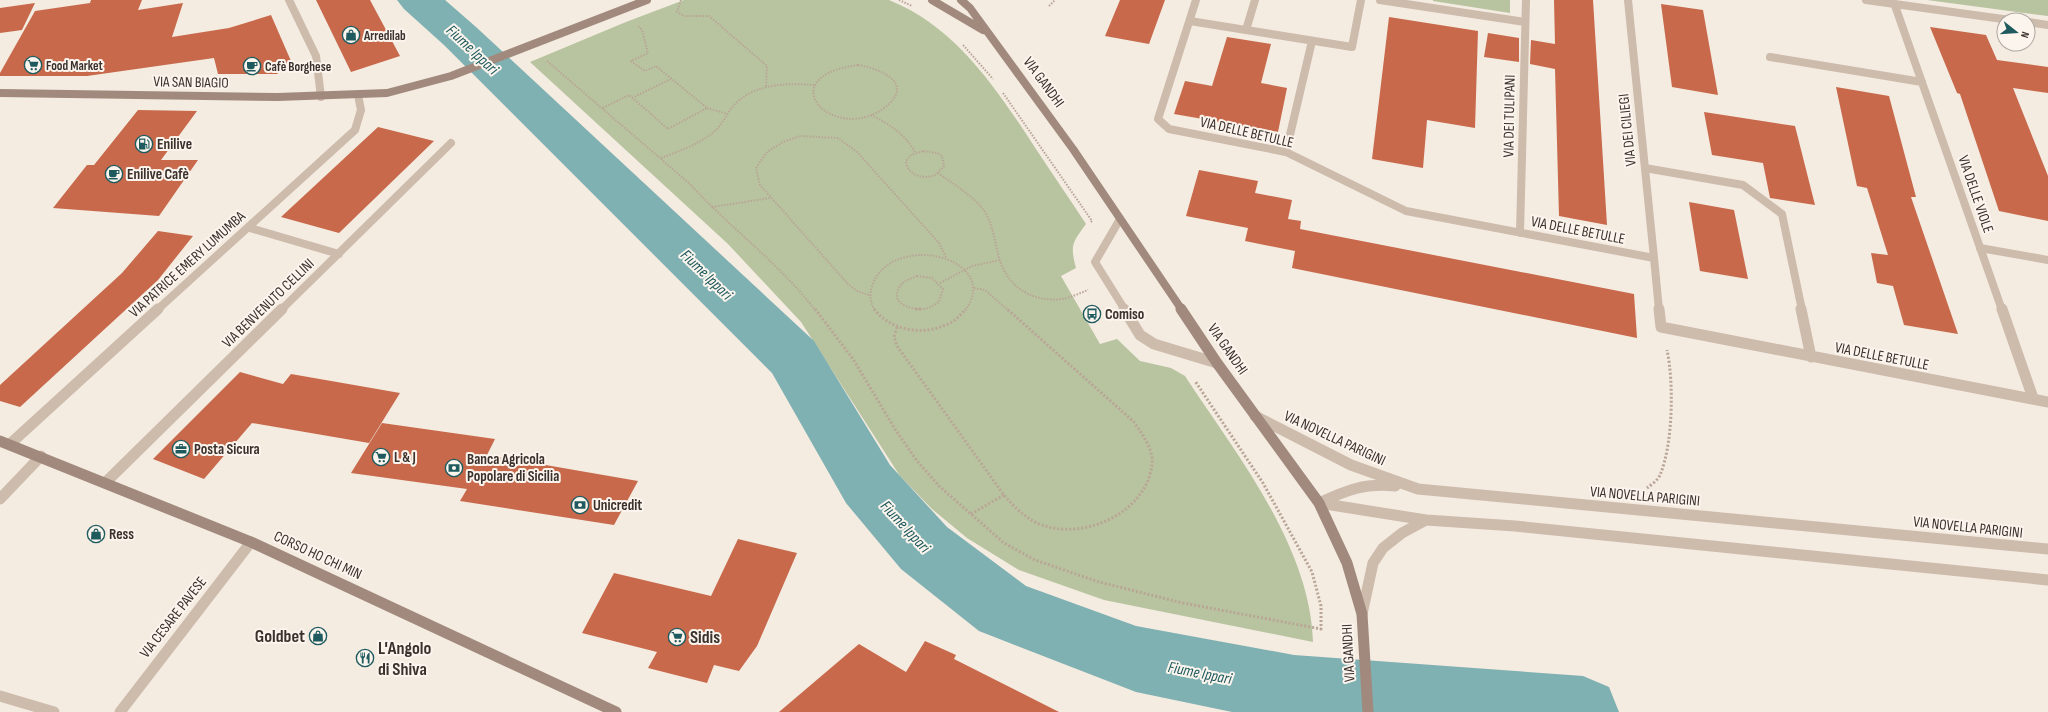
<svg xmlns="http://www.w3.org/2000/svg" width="2048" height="712" font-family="'Sofia Sans Condensed',sans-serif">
	<rect width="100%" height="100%" fill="#f4ebe1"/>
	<path fill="#b8c4a0" d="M684,0H889C956,27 996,88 1034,146C1051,172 1069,198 1086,224C1072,243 1070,245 1076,268L1061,276L1100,344L1117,339L1140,361L1171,368L1185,376C1236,454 1310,545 1313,642L1104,600L1019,570L967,538L932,509L900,476L801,322L728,244L530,62L626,22Z
		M1433,0H1510V13L1433,1Z
		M1927,0H2048V16Z"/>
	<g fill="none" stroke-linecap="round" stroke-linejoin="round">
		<path fill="#7fb0b2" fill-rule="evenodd" d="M397,0H445L476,27L814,341L890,465L947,527L1026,586L1136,626L1294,655L1583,676L1609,687L1619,712H1232L1136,692L979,631L901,569L846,503L772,373L444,45L404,9Z"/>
	</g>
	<path fill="#c8694b" d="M91,0H142L138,10L183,3L172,37L229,28L271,15L291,61L277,74H218L214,58L87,76H0V73L35,11L90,3Z
		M316,0H370L400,56L351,72Z
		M1120,0H1165L1149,44L1105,36Z
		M1554,0H1593L1607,225L1559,216L1555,69L1530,64L1531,40L1555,44Z
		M35,3L22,30L0,33V8Z
		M1661,4L1703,10L1718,95L1672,87Z
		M1389,17L1478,31L1475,128L1427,120L1423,168L1372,159Z
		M1930,27L1986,35L1997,60L2048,67V93L2013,88L2048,176V221L1999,211L1960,94L1957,93Z
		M1488,33L1519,38V62L1484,57Z
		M1227,37L1271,44L1261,83L1287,88L1278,132L1174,114L1185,81L1212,86Z
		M1836,87L1889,96L1916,197H1911L1958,334L1904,325L1893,286L1877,283L1871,253L1888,255L1867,188L1857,186Z
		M138,110L197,111L161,160H198L159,216L53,208L87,165H94Z
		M1704,112L1795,126L1815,205L1770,198L1763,163L1712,155Z
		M378,127L434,141L339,233L281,217Z
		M1199,170L1258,181L1255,193L1292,200L1288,219L1301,221L1300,229L1634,294L1637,338L1292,268L1295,251L1245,241L1248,228L1186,216Z
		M1689,202L1734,210L1748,279L1700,271Z
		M158,231L193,236L158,280L20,407L0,401V385L122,273Z
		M240,372L283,384L291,374L400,393L369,443L252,423L204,479L153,459Z
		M382,423L495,439L487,455L638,481L614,525L460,501L467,489L351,473Z
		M738,539L797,553L757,646L739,671L714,665L707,683L648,668L657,652L582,633L614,573L711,596Z
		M925,641L956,655L954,659L1059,712H779L859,644L906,672Z"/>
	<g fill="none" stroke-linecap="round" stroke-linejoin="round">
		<path stroke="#b9a596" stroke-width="2" stroke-dasharray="1.5 1.5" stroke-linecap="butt" d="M681,0L677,12L684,16H709L767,66L766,87
			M899,0L912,6
			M1049,6L1055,0
			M963,45L993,79
			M547,61L690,184C730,228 779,263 815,310
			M858,65C882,69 916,84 884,108C834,145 768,77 858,65Z
			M1003,93L1092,221L1090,223
			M632,98L671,79
			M603,108L629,95L668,129L707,108L656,66L645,71L631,61L648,53L642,30L638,26
			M707,108L728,114
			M871,115C889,124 905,134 915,152
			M923,151L937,153L942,156L944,166C941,169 938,173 935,175C923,180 907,175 906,161L911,155Z
			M661,158C680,151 700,144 716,130C723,123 727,113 734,105C755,83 787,83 815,85
			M938,173C952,183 975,197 985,212C994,227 995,245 1000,261C1010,289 1033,302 1062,299C1070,298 1080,293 1088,290
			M712,207L770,198
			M917,276L932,278L943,289L939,302C935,304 932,307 928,308C916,312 889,305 899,288C902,281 910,279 917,276Z
			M940,283L972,266L1000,260
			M974,288L985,290L1008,310
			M869,295L857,291L848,284L760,185L756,168L767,152L783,142L800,136L838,138L857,152L939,243L946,257
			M875,310C868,300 870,289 875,279C900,235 988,257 971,300C969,304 968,307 965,310"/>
		<path stroke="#b9a596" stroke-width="3" stroke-dasharray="2 2" stroke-linecap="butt" d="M815,309L853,359L895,429L917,461L939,486L1004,543L1035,560L1099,582L1183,603L1321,629V606L1312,572L1263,483L1195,381
			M874,309C893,333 927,336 952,322C957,319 962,313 966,309
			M915,309H921
			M897,327L894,337L897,346L1004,495C1015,508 1028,521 1045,526C1087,539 1146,512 1152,465C1154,450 1142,433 1133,421L1007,309
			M1647,488C1651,485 1658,480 1660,475C1673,445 1674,382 1667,350
			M971,514L1004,495"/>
		<path stroke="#cdbbac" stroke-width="8" d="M1120,219L1095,262L1125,310"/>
		<path stroke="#cdbbac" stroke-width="11" d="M1124,309L1140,335L1154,344L1217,363"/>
		<path stroke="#cdbbac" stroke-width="8" d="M289,0L316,56L321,97
			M1196,0L1158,119L1169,129L1286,152L1406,211L1654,258L1659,310
			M1380,0L1525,22
			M1628,0L1654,258
			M1866,0L2010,20
			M1893,0L2002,310
			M1190,21L1246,30L1255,0
			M2028,22L2048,25
			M1246,30L1352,47L1361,0
			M1770,57L1922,82
			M1286,152L1312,41
			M1645,168L1743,185L1782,214L1802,310
			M250,228L339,254
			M1520,233L1526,0
			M1980,248L2048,260
			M157,310L355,130L361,110L358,95
			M281,310L451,143"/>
		<path stroke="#cdbbac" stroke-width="11" d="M1659,309L1661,327L2048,402
			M1801,309L1811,357
			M2002,309L2033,398
			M10,444L158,309
			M105,483L282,309
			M0,499L41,456
			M0,696L54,712
			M120,712L251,542"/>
		<path stroke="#cdbbac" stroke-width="11" d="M1255,416L1351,465L1418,489L2048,549
			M1319,503L1426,520
			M1319,503C1347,490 1364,483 1395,486
			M1362,614L1373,563L1383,548L1402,533L1426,520L1515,526L2048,580"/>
		<path stroke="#a18a7d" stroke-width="8" d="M932,0L983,30
			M961,0L970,8L1073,149L1182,310
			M0,93L278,97L387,93L451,76L647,0"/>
		<path stroke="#a18a7d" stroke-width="11" d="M1181,309L1217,363L1319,503L1347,563L1362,614L1368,712
			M0,441L251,542L616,712"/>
	</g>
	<defs>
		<symbol id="shop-ring" viewBox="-11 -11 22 22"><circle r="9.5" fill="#fbf5ee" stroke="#1f5a5e" stroke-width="1.5"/><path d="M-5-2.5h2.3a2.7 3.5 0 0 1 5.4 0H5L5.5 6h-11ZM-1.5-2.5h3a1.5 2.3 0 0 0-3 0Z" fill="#1f5a5e"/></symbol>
		<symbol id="supermarket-ring" viewBox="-11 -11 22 22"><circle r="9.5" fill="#fbf5ee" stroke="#1f5a5e" stroke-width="1.5"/><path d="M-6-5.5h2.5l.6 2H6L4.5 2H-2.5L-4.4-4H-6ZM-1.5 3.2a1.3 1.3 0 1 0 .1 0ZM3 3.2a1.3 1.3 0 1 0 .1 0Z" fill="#1f5a5e"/></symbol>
		<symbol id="cafe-ring" viewBox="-11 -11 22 22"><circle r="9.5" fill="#fbf5ee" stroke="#1f5a5e" stroke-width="1.5"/><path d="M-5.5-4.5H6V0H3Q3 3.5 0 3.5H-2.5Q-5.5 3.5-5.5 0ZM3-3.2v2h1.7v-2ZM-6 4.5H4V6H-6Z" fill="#1f5a5e"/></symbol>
		<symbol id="fuel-ring" viewBox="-11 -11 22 22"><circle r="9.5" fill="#fbf5ee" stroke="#1f5a5e" stroke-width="1.5"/><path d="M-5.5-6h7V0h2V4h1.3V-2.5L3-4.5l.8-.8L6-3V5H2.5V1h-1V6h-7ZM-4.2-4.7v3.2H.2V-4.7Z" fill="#1f5a5e"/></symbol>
		<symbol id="bus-ring" viewBox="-11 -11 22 22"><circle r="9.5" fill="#fbf5ee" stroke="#1f5a5e" stroke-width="1.5"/><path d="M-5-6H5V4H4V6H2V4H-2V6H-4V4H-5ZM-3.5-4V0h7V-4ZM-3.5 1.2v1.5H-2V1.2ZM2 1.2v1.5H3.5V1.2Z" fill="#1f5a5e"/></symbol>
		<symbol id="office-ring" viewBox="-11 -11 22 22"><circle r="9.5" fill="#fbf5ee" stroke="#1f5a5e" stroke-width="1.5"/><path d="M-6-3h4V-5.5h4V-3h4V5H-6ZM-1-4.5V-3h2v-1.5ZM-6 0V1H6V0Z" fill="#1f5a5e"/></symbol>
		<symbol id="bank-ring" viewBox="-11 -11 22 22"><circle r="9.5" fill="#fbf5ee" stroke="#1f5a5e" stroke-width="1.5"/><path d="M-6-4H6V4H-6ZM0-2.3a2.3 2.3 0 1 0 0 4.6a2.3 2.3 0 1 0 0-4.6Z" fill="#1f5a5e"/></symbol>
		<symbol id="restaurant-ring" viewBox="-11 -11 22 22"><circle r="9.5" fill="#fbf5ee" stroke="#1f5a5e" stroke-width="1.5"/><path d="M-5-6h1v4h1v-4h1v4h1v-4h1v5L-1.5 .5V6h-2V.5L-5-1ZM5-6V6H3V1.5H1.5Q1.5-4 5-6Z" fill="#1f5a5e"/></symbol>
	</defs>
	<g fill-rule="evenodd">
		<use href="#shop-ring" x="341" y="25" width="20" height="20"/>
		<use href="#supermarket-ring" x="23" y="55" width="20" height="20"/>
		<use href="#cafe-ring" x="242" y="56" width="20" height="20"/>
		<use href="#fuel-ring" x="134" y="134" width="20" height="20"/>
		<use href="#cafe-ring" x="104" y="164" width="20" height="20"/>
		<use href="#bus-ring" x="1082" y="304" width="20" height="20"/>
		<use href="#office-ring" x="171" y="439" width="20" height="20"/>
		<use href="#supermarket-ring" x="371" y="447" width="20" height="20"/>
		<use href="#bank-ring" x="444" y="458" width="20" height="20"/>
		<use href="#bank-ring" x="570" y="495" width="20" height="20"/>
		<use href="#shop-ring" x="86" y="524" width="20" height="20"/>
		<use href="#shop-ring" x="308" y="626" width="20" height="20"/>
		<use href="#supermarket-ring" x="667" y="627" width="20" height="20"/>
		<use href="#restaurant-ring" x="355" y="648" width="20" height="20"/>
	</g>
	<g text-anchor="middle" stroke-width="4" stroke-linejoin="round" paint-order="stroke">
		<g font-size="13" font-weight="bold" fill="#3b302b" stroke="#fbf5ee" text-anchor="start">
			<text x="364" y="40">Arredilab</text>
			<text x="46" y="70">Food Market</text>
			<text x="265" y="71">Cafè Borghese</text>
		</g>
		<g font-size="15" fill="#3b302b" stroke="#fbf5ee">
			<text transform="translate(191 82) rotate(1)" y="5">VIA SAN BIAGIO</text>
			<text transform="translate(1044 82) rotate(54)" y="5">VIA GANDHI</text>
			<text transform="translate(1509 116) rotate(-89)" y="5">VIA DEI TULIPANI</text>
			<text transform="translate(1627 130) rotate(-96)" y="5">VIA DEI CILIEGI</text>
			<text transform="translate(1247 132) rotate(13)" y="5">VIA DELLE BETULLE</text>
			<text transform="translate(1976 194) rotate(71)" y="5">VIA DELLE VIOLE</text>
			<text transform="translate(1578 230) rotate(11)" y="5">VIA DELLE BETULLE</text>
			<text transform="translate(187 264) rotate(-42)" y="5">VIA PATRICE EMERY LUMUMBA</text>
			<text transform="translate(268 303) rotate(-44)" y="5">VIA BENVENUTO CELLINI</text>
			<text transform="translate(1228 349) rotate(55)" y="5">VIA GANDHI</text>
			<text transform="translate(1882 356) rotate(11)" y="5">VIA DELLE BETULLE</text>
			<text transform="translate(1335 438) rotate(25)" y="5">VIA NOVELLA PARIGINI</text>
			<text transform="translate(1645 496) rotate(5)" y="5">VIA NOVELLA PARIGINI</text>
			<text transform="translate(1968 527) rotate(6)" y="5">VIA NOVELLA PARIGINI</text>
			<text transform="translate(318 555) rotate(25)" y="5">CORSO HO CHI MIN</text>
			<text transform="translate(173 617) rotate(-52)" y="5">VIA CESARE PAVESE</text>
			<text transform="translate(1348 653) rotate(-93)" y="5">VIA GANDHI</text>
		</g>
		<g font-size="15" font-weight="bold" fill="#3b302b" stroke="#fbf5ee" text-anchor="start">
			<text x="157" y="149">Enilive</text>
			<text x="127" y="179">Enilive Cafè</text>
			<text x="1105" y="319">Comiso</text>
			<text x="194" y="454">Posta Sicura</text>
			<text x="394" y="462">L &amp; J</text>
			<text x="467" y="464">Banca Agricola<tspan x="467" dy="17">Popolare di Sicilia</tspan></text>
			<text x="593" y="510">Unicredit</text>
			<text x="109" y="539">Ress</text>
		</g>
		<g font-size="16" font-style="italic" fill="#1f5a5e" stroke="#fbf5ee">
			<text transform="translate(473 49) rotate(43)" y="6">Fiume Ippari</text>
			<text transform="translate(707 274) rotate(44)" y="6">Fiume Ippari</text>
			<text transform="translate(906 526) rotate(47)" y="6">Fiume Ippari</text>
			<text transform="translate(1200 672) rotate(11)" y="6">Fiume Ippari</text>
		</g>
		<g font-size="18" font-weight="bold" fill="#3b302b" stroke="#fbf5ee" text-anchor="start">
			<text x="305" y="642" text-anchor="end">Goldbet</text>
			<text x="690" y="643">Sidis</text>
			<text x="378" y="654">L'Angolo<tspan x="378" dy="21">di Shiva</tspan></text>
		</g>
	</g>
	<g transform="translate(2016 32) rotate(107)"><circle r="19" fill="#fbf5ee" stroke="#aea6a0"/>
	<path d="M0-3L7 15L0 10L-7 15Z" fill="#1f5a5e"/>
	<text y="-6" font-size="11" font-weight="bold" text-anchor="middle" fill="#3b302b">N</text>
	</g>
</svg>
